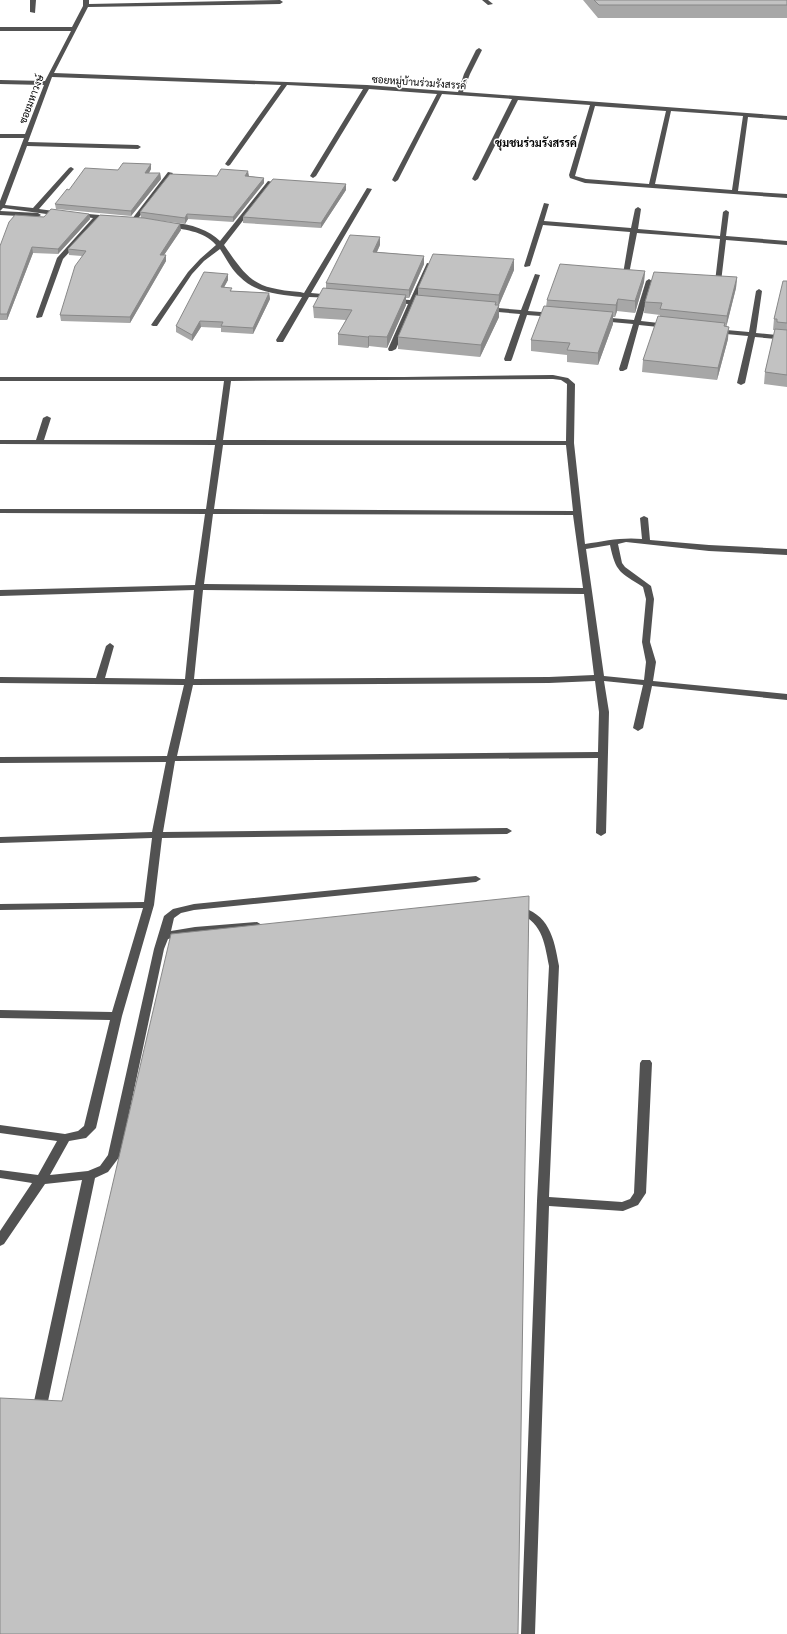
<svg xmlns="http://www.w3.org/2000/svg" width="787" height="1634" font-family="'Open Sans',Sarabun,sans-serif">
	<rect width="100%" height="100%" fill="#fff"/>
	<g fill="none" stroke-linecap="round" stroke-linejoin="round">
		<path fill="#525252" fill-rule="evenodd" d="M30,0H36L35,13L30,12Z
			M83,0H89V4L280,0L283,2L280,4L88,7L54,73L367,85L458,92L464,74L476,50L479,48L482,50L470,74L463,92L787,116V120L748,117L738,191L787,194V198L585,183L570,178L569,175L590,105L518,100L478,179L475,181L472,179L512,99L442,94L398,180L395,182L392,180L437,94L369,89L316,176L313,178L310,176L363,89L287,85L230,165L228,166L225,164L281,85L52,77L28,142L138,145L141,147L138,149L27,146L5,205L33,208L69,168L71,167L74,169L73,170L39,209L61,212L64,214L61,216L3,208L0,211V201L24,138H0V134H25L44,85L0,84V80L45,81L71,31H0V27H72L83,6ZM595,106L666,111L649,184L586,179L575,176ZM671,111L743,116L732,190L655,184Z
			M482,0H488L493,4L488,5Z
			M168,172L173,173L136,221H132V219Z
			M268,181L273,182L224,245C249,281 254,288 300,292L304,293L367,188L372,189L311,293L333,295L336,297L335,298L309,297L283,342H277L276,340L302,297C281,295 255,293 240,277C231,269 226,258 220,249L204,261L192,274L157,326H153L151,325L188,272L200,259L216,245C203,230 183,230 166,226V224C183,221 208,229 220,241Z
			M544,203L549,204L544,221L631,228L635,209L638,207L641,209L638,229L720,236L723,212L726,210L729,212L726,236L787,241V245L726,240L721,282L718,284L715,282L720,239L637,233L629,274L626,276L623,274L630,232L543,225L530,266L525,267L524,266Z
			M0,211L38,213L41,215L38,217L0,215Z
			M77,213L111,216L114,218L111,220L100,219L63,259L42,317L37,318L36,317L57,258L93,218L75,216V214Z
			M427,263L432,264L416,301L425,302L428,304L425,306L415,305L396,349L392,351H389L388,349L408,304L393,303L390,301L393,299L410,300Z
			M535,274L540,275L528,311L554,313L557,315L554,317L527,315L512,359L511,361H505L504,359L520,314L486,311L483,309L486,307L521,310Z
			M649,279L652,281L641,321L668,324L672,326L668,328L639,325L627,369L623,371H620L619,369L633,324L600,321L597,319L600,317L634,320L646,281Z
			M759,289L762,291L756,333L787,336V340L755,337L745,383L741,385L737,383L748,336L715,333L711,331L715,329L749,332L756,291Z
			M553,375L568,378L575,384L574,443L585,544C605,541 622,537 642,539L640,518L644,516L648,518L650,540L709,545L787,549V555L709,551L626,542L618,544L622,563L625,567L651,586L654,599L650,642L656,662L653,681L787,694V700L652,686L643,728L638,731L633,728L643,685L604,681L609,712L606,833L601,836L596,833L598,758L175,761L163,832L507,828L512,831L507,834L162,838L154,905L122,1016L96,1128L86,1138L69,1141L50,1175L88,1171L100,1166L108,1155L154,949L164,916L173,909L194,904L476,876L481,879L476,882L194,910L181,913L174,918L171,931L195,927L257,922L262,925L257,928L195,933L168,939L164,949L120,1156L108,1172L95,1178L47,1406L45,1410L40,1411L35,1410L33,1406L82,1180L45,1184L4,1244L0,1246V1231L32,1183L0,1178V1170L38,1175L57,1141L0,1133V1125L65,1134L78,1131L84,1126L110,1020L0,1018V1010L112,1012L143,908L0,910V904L144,902L152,838L0,843V837L152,832L166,762L0,763V757L167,756L184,685L0,683V677L96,678L106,646L110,643L114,646L105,678L185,679L194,590L0,596V590L195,585L205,514L0,513V509H206L215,445L0,444V440H36L43,418L47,416L51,418L44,440H216L224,381H0V377H404ZM553,379L561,380L567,384L566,441L223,440L231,381ZM223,445H566L573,511L214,509ZM213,514L573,515L583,588L204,584ZM610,545C616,573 620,572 643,587L646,599L642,642L646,662L644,680L604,676L586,549ZM203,590L584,594L594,675L549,677L194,679ZM595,681L599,712L598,752L177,756L193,685L549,683Z
			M518,906C549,914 554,937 559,966L549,1197L622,1202L630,1199L634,1193L640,1063L642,1060H650L652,1063L646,1193L638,1205L623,1211L549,1206L535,1634H521L537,1201L549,966C544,940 542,921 514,911L513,909Z"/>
	</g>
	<path fill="#a7a7a7" d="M583,0H787V18H598Z
		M151,164V169L149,173H160L161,179L131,216L56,209L55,204L118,170Z
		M248,176L264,178V183L233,222L188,219L185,224L141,218L140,212Z
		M346,190L321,228L243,223V217Z
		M89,214L90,219L58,254L33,253L7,320H0V246L44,217Z
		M181,230L164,255H166V261L130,323L61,321L60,315L82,256L69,255L68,249Z
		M380,245L377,252L424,256V264L409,298H406V305L387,348L369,346L368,348L338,345V334L346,320L314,318L313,307L326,289V283Z
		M514,270L499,305V317L480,357L398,349V337L418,295V288Z
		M645,271L644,282L635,313L617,311L615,317H613V324L598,365L567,362V355L531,351V340L546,307L547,300Z
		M228,274V280L224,287L232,291L269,293L270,299L253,334L221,332V328L201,327L192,341L176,332V326Z
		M737,277L736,288L726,327L728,339L717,380L642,372L643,360L660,315L644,313L645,302Z
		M787,281V387L764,384L765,372L775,330H773L774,319Z"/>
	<path fill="#888" d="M151,164V169L146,178L145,173Z
		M248,171L249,176H245Z
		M160,173L161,179L131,216V211Z
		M264,178V183L233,222V217Z
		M346,184V190L321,228V223Z
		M89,214L90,219L58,254V249Z
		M187,214L188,219L185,224V218Z
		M180,224L181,230L160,261V255Z
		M380,237V245L373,260V252Z
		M32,247L33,253L7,320V314Z
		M166,255V261L130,323V317Z
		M424,256V264L409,298V290Z
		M514,259V270L498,307L499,295Z
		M645,271L644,282L635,313V301Z
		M228,274V280L221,293V287Z
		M737,277L736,288L726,328L727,316Z
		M269,293L270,299L253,334V328Z
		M406,295V305L387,348V337Z
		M618,299L617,311L615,317L616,305Z
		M496,302V313L499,305V317L480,357L481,345Z
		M613,312V324L598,365V353Z
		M200,321L201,327L192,341V335Z
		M729,327L728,339L717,380L718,368Z
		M369,336V346L368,348V337Z"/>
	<path fill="#c2c2c2" stroke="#888" d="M594,0H787V5H599Z
		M123,163L151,164L145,173H160L131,211L55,204L67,189L69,190L85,168L118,170Z
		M221,169L248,171L245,176L264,178L233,217L187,214L185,218L140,212L170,174L217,176Z
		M273,179L346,184L321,223L243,217Z
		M51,209L89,214L58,249L32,247L7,314H0V246L9,222L15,215L44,217Z
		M100,215L144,218L180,224L160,255H166L130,317L60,315L75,266L86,251L68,249Z
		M350,235L380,237L373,252L424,256L409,290L326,283Z
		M433,254L514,259L499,295L418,288Z
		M560,264L645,271L635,301L618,299L616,305L547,300Z
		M204,272L228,274L221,287L232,288L230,291L269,293L253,328L221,326L223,322L200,321L192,335L176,326Z
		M654,272L737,277L727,316L660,309L662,303L645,302Z
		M783,281H787V323L777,322V319H774Z
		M323,288L406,295L387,337L369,336L368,337L338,334L352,310L313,307Z
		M416,295L496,302L495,305H499L481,345L398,337Z
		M544,306L613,312L598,353L567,350L570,343L531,340Z
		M658,316L725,323L724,326L729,327L718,368L643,360Z
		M775,329L787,330V375L765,372Z
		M529,896L518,1634H0V1398L62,1401L171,934Z"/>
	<g text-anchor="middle" stroke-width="3" stroke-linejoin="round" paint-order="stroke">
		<g font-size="10" fill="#000" stroke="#fff">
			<text transform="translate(419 82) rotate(4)" y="4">ซอยหมู่บ้านร่วมรังสรรค์</text>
			<text transform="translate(31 99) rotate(-69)" y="4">ซอยมหาวงษ์</text>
		</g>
		<g font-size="11" font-weight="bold" fill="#000" stroke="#fff">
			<text x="536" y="147">ชุมชนร่วมรังสรรค์</text>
		</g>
	</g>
</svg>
